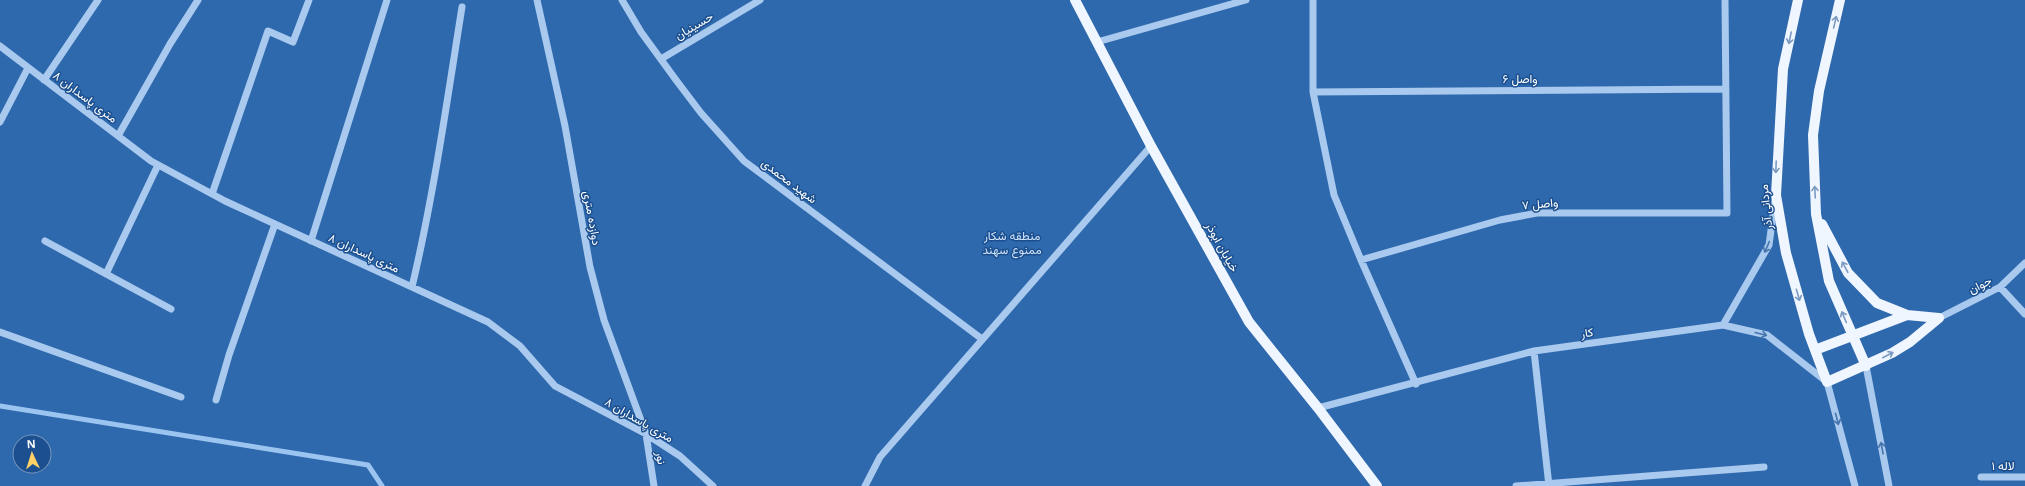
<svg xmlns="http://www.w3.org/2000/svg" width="2025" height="486" font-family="'Open Sans',Vazirmatn,sans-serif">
	<rect width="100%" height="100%" fill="#1b4f8f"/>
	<path fill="#2e69ad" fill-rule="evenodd" d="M0,0H2025V486H0ZM20,442H44V466H20Z"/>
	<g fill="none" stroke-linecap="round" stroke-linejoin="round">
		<path stroke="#9cc4f0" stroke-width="5" d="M0,406L368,465L382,486"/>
		<path stroke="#a9c9ee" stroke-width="7" d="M537,0L565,126L590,267L604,320L646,434L654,486
			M622,0L641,32L676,80L701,113L744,161L982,339
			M1313,0V92L1334,195L1361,260L1416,384
			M1097,42L1246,0
			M0,46L151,161L225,201L488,322L520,346L555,386L646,434L680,456L713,486
			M661,59L760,0
			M44,80L98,0
			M1313,92L1726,89
			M0,122L28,68
			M118,136L170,44L198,0
			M212,194L268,31L293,42L309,0
			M45,241L171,309
			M311,241L387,0
			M1361,260L1500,220L1537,213H1727L1725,0
			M106,274L158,165
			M412,287C434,194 447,101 462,7
			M2000,287L2025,314
			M1939,318L2000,287L2025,263
			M1723,325L1769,245L1775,201
			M0,332L181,397
			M1534,351L1549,486
			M1866,366L1889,486
			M216,400L229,355L275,224
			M1318,408L1534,351L1723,325L1767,335L1827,382L1855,486
			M1981,477H2025
			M865,486L880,457L1151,146
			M1516,486L1764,467"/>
		<path stroke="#f0f6ff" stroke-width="10" d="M1075,0L1151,146L1249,322L1318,408L1377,486
			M1798,0L1783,69L1776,195L1786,253L1809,334L1827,382L1892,353L1910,342L1939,318
			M1840,0L1819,91L1813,135L1816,214L1829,281L1866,366
			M1822,224L1848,273L1877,303L1907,315
			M1815,350L1907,315L1939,318"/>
	</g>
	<defs><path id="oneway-shaft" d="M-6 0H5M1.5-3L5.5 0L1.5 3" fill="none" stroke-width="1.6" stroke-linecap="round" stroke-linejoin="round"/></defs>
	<g stroke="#7b9ac1">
		<use href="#oneway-shaft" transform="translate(1835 22) rotate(-77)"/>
		<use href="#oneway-shaft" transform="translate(1790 38) rotate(102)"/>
		<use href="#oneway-shaft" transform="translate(1776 167) rotate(92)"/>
		<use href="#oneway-shaft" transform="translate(1815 192) rotate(-93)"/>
		<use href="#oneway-shaft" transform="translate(1845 267) rotate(-118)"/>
		<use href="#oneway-shaft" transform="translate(1798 295) rotate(74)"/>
		<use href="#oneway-shaft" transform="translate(1844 317) rotate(-113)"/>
		<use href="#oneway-shaft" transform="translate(1888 355) rotate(-27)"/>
	</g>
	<g stroke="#4674ac">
		<use href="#oneway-shaft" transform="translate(1767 247) rotate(113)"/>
		<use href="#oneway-shaft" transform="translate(1761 334) rotate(14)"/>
		<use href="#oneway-shaft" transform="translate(1837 419) rotate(75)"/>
		<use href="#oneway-shaft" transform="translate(1882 448) rotate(-101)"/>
	</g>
	<g text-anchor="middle" stroke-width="3" stroke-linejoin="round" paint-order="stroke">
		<g font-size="12" fill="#fff" stroke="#1b4f8f">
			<text transform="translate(694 26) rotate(-31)" y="4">حسینیان</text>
			<text x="1520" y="83">واصل ۶</text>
			<text transform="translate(85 97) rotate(37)" y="4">۸ متری پاسداران</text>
			<text transform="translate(789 181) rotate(37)" y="4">شهید محمدی</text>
			<text transform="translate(1540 204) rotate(-5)" y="4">واصل ۷</text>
			<text transform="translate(1766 207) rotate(-96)" y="4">مردانی آذر</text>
			<text transform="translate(592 218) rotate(80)" y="4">دوازده متری</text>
			<text transform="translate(1222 247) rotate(61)" y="4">خیابان ابوذر</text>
			<text transform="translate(364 253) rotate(25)" y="4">۸ متری پاسداران</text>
			<text transform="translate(1980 285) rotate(-27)" y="4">جوان</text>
			<text transform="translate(1587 333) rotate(-8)" y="4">کار</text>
			<text transform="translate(639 420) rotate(30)" y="4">۸ متری پاسداران</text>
			<text transform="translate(661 458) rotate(81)" y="4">نور</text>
			<text x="2003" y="470">لاله ۱</text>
		</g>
		<g font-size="12" fill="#cfe3fa" stroke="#1b4f8f">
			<text x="1012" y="240">منطقه شکار<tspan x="1012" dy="14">ممنوع سهند</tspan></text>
		</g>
	</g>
	<g transform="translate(32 454) rotate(356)"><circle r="19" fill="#1b4f8f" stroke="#7695bc"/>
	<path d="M0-3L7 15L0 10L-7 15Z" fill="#ffd166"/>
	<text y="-6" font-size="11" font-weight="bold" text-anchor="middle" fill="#ffffff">N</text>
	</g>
</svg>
